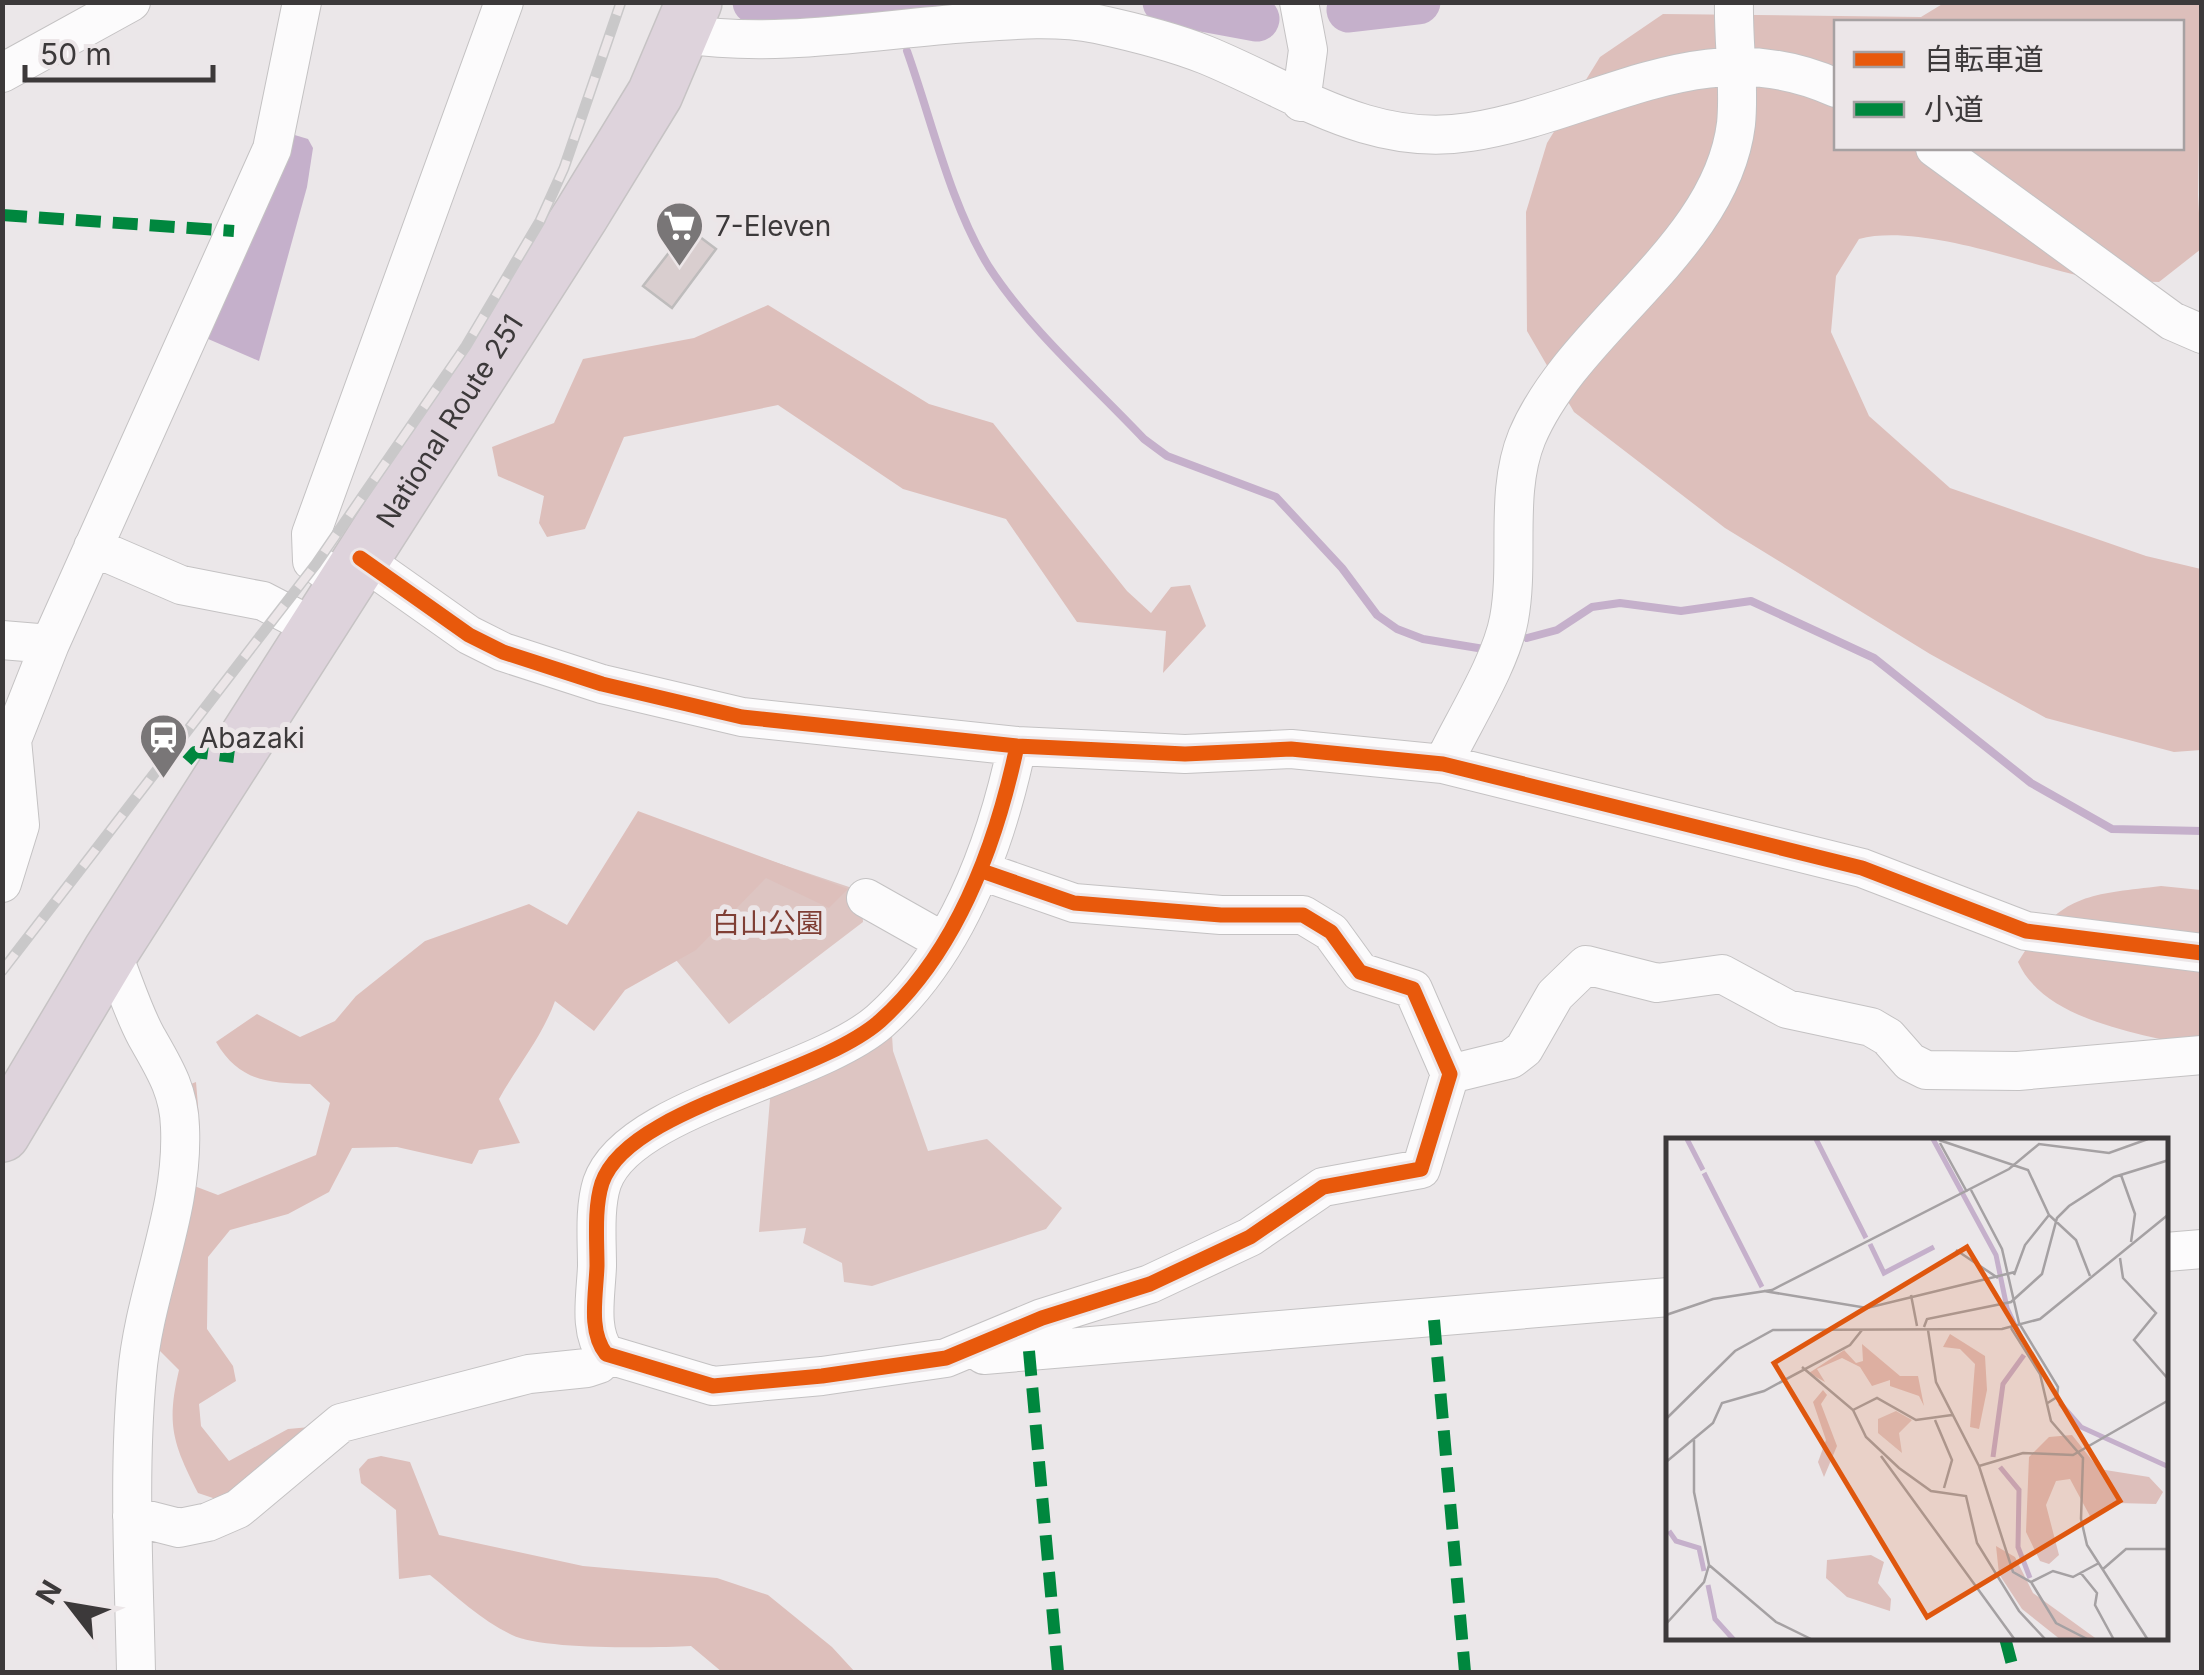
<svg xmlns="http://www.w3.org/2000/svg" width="2204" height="1675" font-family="Inter,'Noto Sans JP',sans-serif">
	<rect width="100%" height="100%" fill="#ebe7e9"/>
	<path fill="#ddc5c2" d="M751,854L861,891L863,922L729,1024L671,954Z
		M891,1020L893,1051L928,1151L987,1139L1062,1208L1046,1229L872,1286L844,1282L842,1263L803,1243L806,1228L759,1232L771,1087Z"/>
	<path fill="#ddbfbb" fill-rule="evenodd" d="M1944,3H2201L2198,195L2201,249L2159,282C2136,281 2111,283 2089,278C2026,264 1920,223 1859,239L1836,276L1831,332L1869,416L1950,488L2146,556L2201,569V750L2174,752L2046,718L1930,654L1725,528L1574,412L1527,331L1526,212L1547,143L1600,57L1663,14L1921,17ZM1836,22H2182V148H1836Z
		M768,305L929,404L993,423L1127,591L1151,613L1171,587L1190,585L1206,626L1163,673L1166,631L1077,622L1006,519L903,489L778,405L624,437L585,529L547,537L539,523L544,496L498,476L492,447L554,423L583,359L694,338Z
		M638,811L848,889L829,908L766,878L696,950L625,990L594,1031L555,1001C542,1037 518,1065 499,1099L520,1143L479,1150L472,1164L397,1147L352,1148L329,1192L288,1214L230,1230L208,1257L207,1329L233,1366L236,1381L199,1404L201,1426L229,1461L288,1429L321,1426L219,1500L198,1493C173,1444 166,1425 179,1370L148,1339L183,1087L196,1082L200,1130L189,1184L218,1195L316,1155L330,1103L310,1084C267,1083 239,1081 216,1042L257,1014L300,1037L335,1021L356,996L425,941L529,904L567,925Z
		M2161,886L2201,890V1048C2143,1034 2045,1022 2018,962C2060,893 2088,895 2161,886Z
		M381,1456L410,1462L439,1535L583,1566L717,1578L768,1595L832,1647L855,1672H722L691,1646C655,1648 541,1650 512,1635C482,1621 456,1596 430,1575L399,1579L396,1510L361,1483L359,1469L368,1459Z"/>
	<path fill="#c5b0cb" d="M288,133L308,139L313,148L307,187L259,361L199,335Z"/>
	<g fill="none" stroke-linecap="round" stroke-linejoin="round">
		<path stroke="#c5b0cb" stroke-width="8" d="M907,51C932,121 950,204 989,267C1030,330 1092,384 1144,439L1167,456L1276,497L1342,568L1377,615L1397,629L1423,639L1484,649
			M1527,638L1557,630L1592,607L1620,603L1681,611L1751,601L1874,658L2031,783L2112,829L2202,831"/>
		<path stroke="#c5b0cb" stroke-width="45" d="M755,2L842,9L967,2
			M1165,2L1257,19
			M1349,10L1418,2"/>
	</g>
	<path fill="#d9cecf" stroke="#bebcbc" stroke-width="2.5" d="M688,228L716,249L672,308L643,286Z"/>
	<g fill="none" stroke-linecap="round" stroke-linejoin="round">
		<defs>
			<path id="minor" d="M1299,2L1308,50L1301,102
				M682,34C778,48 872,30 968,23C1010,20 1056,16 1097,24C1134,32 1171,41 1206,55C1294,91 1370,148 1470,132C1598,112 1704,28 1836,88
				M2,73L131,2
				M1935,148L2172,321L2202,334
				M93,547L181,585L263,601L315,628
				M360,558L469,635L503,652L602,684L742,717L1017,746L1185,754L1291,749L1443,764L1862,868L2026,931L2202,953
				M343,583L312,561L311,534L504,2
				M2,640L50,644
				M1443,764C1463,722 1501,663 1509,619C1520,560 1504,493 1527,437C1574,326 1721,248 1736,124C1740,85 1733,42 1734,2
				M982,871L1074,903L1221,915H1303L1331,932L1360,972L1413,989L1450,1074L1421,1169L1323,1187L1250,1237L1150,1284L1042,1318L946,1358L822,1376L713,1386L606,1354C588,1331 596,1295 597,1266C597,1240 594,1208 602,1183C628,1107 815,1078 880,1021C958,951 996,845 1017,746
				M2,883L20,825L12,740L50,644L272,149L302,2
				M866,898L944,942
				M111,951C123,979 132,1010 146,1036C163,1066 179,1090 180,1127C184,1212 144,1291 137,1375C128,1473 134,1574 136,1672
				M1450,1074L1511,1059L1524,1049L1555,995L1586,965L1657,983L1722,974L1787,1009L1871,1027L1888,1037L1910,1062L1926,1070L2018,1071L2202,1055
				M2166,1252L2202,1249
				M978,1351L984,1355L1669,1297
				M132,1516L179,1528L208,1522L238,1509L341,1423L529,1374L587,1368L599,1364L606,1354"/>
			<g id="highway">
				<path id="s1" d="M2,1134L111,951L581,215L655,94L694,2"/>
			</g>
		</defs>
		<use href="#minor" stroke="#c4c2c3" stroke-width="40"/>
		<use href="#highway" stroke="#c6c3c4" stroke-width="58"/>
		<use href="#minor" stroke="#fcfbfc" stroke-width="38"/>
		<use href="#highway" stroke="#ded3dc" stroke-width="55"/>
		<defs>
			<path id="rail" d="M2,971L316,564L466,346L540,221L564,168L621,2"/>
		</defs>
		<use href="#rail" stroke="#c9c8c9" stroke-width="11"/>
		<use href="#rail" stroke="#ece6e8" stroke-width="8" stroke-dasharray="22" stroke-linecap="butt"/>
		<path stroke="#00873e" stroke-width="12" stroke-dasharray="25 12" stroke-linecap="butt" d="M2,215L234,231
			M187,761L195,752L234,757
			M1434,1320L1465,1672
			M1029,1351L1058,1672
			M2005,1638L2014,1672"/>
		<defs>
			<path id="cycleway" d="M360,558L469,635L503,652L602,684L742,717L1017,746L1185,754L1291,749L1443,764L1862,868L2026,931L2202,953
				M982,871L1074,903L1221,915H1303L1331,932L1360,972L1413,989L1450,1074L1421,1169L1323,1187L1250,1237L1150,1284L1042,1318L946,1358L822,1376L713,1386L606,1354C588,1331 596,1295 597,1266C597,1240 594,1208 602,1183C628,1107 815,1078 880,1021C958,951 996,845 1017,746"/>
		</defs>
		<use href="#cycleway" stroke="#ece6e8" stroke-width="21"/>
		<use href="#cycleway" stroke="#e8590c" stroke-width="15"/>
	</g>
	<defs>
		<symbol id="supermarket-pin" viewBox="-11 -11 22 30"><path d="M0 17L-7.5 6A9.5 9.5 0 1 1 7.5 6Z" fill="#797677" stroke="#ece6e8"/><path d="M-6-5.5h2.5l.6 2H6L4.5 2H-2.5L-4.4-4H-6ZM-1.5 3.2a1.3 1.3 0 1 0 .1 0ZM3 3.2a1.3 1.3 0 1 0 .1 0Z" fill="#fff"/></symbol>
		<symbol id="station-pin" viewBox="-11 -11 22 30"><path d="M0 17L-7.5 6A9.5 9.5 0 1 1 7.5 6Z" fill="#797677" stroke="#ece6e8"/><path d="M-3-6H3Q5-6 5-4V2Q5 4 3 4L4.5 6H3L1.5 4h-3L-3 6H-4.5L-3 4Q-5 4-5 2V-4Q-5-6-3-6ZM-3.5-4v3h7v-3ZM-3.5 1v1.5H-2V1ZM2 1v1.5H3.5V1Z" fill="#fff"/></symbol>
	</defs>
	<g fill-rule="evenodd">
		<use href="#supermarket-pin" x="652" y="198" width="55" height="75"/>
		<use href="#station-pin" x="136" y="710" width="55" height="75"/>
	</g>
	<g text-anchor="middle" stroke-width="10" stroke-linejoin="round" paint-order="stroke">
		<g font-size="28" fill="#3c393a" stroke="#ece6e8" text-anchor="start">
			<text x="715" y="236">7-Eleven</text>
			<text x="199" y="748">Abazaki</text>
		</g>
		<g font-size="28" fill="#3c393a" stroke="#ece6e8">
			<text dy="10" stroke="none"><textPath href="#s1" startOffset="842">National Route 251</textPath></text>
		</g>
		<g font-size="28" fill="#7f3e34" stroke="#ece6e8">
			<text x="768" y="933">白山公園</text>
		</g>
	</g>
	<g transform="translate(1666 1138)">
		<rect width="502" height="502" fill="#ebe7e9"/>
		<path d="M230,273L246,282L233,295L236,315L212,295V281Z" fill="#ddc5c2"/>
		<path d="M284,196L319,218L321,252L313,291L304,289L309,226L294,211L277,209ZM189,205L178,212L190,225L197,223L196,206L234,238H252L258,268L253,258L224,248V242L206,248L194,229L176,220L151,231L159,244L143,235ZM157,252L161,257L155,266L171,308L158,339L152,324L160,302L147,264ZM406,297L433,331L483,339L497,354L490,366L451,365L425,380L404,341L390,343L380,367L393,417L383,426L374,423L360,394L363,319L383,299ZM330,408L349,419L367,455L432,502H395L356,471L333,436ZM205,417L218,424L212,445L225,461L224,473L181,459L160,440L161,422Z" fill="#ddbfbb"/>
		<path fill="none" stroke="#c5b0cb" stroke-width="5" d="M21,1L37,32M150,1L200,100M267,1L330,117L341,170L356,202M38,35L96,149M204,106L218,135L268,109M394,265L415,289L503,329M327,319L337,246L358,217M334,329L353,352L352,409L364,440M3,393L10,403L33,410L38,433M42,447L49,481L68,502"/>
		<path fill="none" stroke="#a5a1a3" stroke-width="2.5" d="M273,2L362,32L383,77L410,102L424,138M274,5L301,54M455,37L469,76L465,104M305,52L336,111L353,185L392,249L391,259L380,266M290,112L332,140M454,120L457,140L490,175L468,202L503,242M348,137L359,107L383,77M98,153L201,170L349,134M245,157L251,188M0,177L47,161L106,152L343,31L373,6L443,15L482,1M258,189L261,181L345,164L376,136L391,80L403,68L448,39L503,22M345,190L374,236L385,283L417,320L415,381L421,407L482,502M262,192L270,244L313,328L347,434L365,444L387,433L407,439L433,425M136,229L187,272L200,299L233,330L265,353L300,358L311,405L353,473L380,502M187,272L211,260L250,282L286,277M0,281L69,213L107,192L336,191L374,181L503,76M269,282L286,322L278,350M215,318L349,502M0,324L47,285L56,265L98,253L184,207L196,192M313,328L357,315L407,317L503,262M43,427L110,484L147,502M437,431L460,411H503M414,434L431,455L429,467L448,502M365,444L390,485L423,502M0,486L38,444L43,427L28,354V302"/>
		<path fill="#df570e" fill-opacity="0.15" stroke="#df570e" stroke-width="5" d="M301,109L454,363L261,479L108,225Z"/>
		<rect width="502" height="502" fill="none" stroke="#3c393a" stroke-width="5"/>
	</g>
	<rect width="2204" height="1675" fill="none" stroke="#3c393a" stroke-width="10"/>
	<rect x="1834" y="20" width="350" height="130" fill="#ece6e8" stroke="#a6a1a2" stroke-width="2.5"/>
	<rect x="1854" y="52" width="50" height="15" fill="#e8590c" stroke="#a6a1a2" stroke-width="2.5"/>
	<text x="1924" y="70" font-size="30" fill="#3c393a">自転車道</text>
	<rect x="1854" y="102" width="50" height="15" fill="#00873e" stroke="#a6a1a2" stroke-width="2.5"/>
	<text x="1924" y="120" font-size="30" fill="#3c393a">小道</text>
	<g transform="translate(70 1605) rotate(301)" stroke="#ece6e8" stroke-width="8" paint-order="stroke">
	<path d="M0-8L18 38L0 25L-18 38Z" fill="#3c393a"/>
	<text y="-15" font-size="28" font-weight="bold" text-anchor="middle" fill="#3c393a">N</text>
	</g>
	<path d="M25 65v15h188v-15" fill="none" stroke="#3c393a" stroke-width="5"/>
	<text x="40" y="65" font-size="30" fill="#3c393a" stroke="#ece6e8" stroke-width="8" paint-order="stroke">50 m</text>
</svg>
